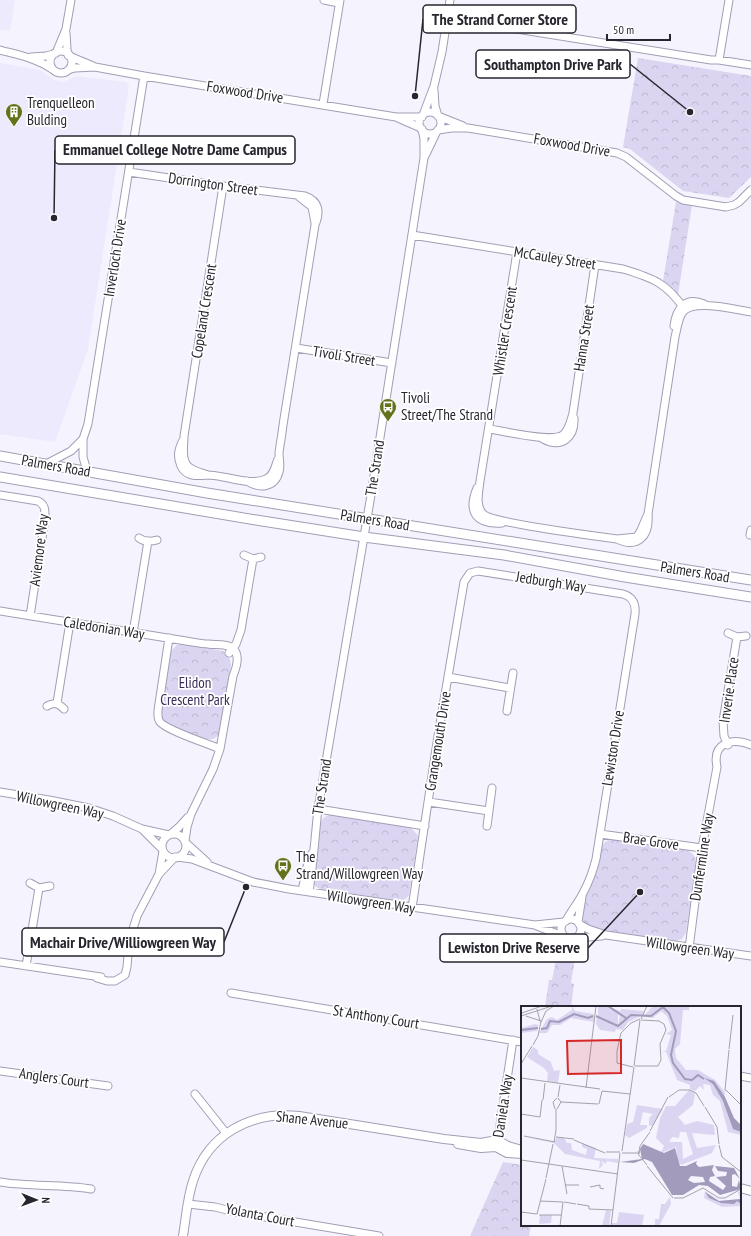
<svg xmlns="http://www.w3.org/2000/svg" width="751" height="1236" font-family="'PT Sans Narrow',sans-serif">
	<defs>
		<pattern id="forest-crowns" width="20" height="18" patternUnits="userSpaceOnUse"><rect width="20" height="18" fill="#dcd5f1"/><path d="M2 6a3 3 0 1 1 6 0M12 15a3 3 0 1 1 6 0" fill="none" stroke="#bdb7cf"/></pattern>
	</defs>
	<rect width="100%" height="100%" fill="#f5f3fd"/>
	<path fill="#eeeafd" d="M0,0H15L10,31L0,30Z
		M0,63L40,70L54,80L63,82L77,76L126,82L129,86L88,349L55,442L0,434Z"/>
	<path fill="url(#forest-crowns)" d="M638,58L751,76V177L729,198L683,191L630,149L623,147Z
		M676,202L681,204L692,205L678,295L674,289L663,281Z
		M184,644L223,651C228,655 231,659 231,666L220,730C219,734 217,738 212,739C205,741 177,728 169,724C163,721 161,717 161,710L171,651L177,645Z
		M330,815H337L410,827L417,834L418,837L409,895C406,899 403,901 398,901L321,889C314,887 313,884 313,877L321,822C323,818 325,816 330,815Z
		M610,839L686,850C693,853 696,856 696,864L686,933L682,939L675,941C660,939 585,933 582,919C578,905 592,886 595,873C598,864 599,855 602,846L604,843Z
		M559,944L569,947H577L571,983L574,984L571,1007H545L549,980H552Z
		M503,1162L522,1165V1225H531L529,1236H468H470Z"/>
	<g fill="none" stroke-linecap="round" stroke-linejoin="round">
		<defs>
			<path id="minor" d="M324,0L339,3
				M447,18L711,60H719L751,65
				M66,33L67,49L68,55
				M0,50C18,55 36,58 52,69
				M50 62a11 11 0 1 1 22 0a11 11 0 1 1-22 0Z
				M56,53L66,29L71,0
				M69,56L93,66
				M31,57L46,56L54,54
				M719,60L729,0
				M68,70L75,68L95,67L144,76L396,117H422
				M434,90L435,106L438,116
				M323,104L340,0
				M419 123a11 11 0 1 1 22 0a11 11 0 1 1-22 0Z
				M423,115L434,86L442,52L450,0
				M438,116L463,126
				M398,118L421,128
				M438,130L452,128H468L617,153L626,157L676,196L683,200L726,207L734,205L739,202L751,190
				M425,156L437,131
				M129,172L223,186L305,196C320,201 320,213 315,225L283,425C282,435 280,444 279,453C279,459 281,466 279,472C275,488 259,489 247,481
				M298,196L312,207L315,223
				M412,235L623,269C653,278 667,283 685,310
				M517,252L480,481C479,491 475,506 483,514C492,523 597,536 617,539C638,549 650,536 648,514L675,337C677,329 678,320 682,313C692,298 736,310 751,312
				M674,326C676,309 685,296 704,304
				M296,348L392,363
				M489,429C504,431 551,443 563,435C569,430 571,420 573,413L595,265
				M543,439C562,449 575,437 574,418
				M182,442C178,451 177,457 181,466C186,477 197,476 207,475C212,475 218,476 223,477C235,479 254,485 266,479C274,476 275,466 278,459
				M46,464L71,451L83,439
				M87,471L83,457V439L88,424L144,76
				M208,475C203,473 197,472 192,469C180,463 184,447 184,436L223,186
				M477,488C467,512 476,525 502,523
				M0,495L38,501C46,505 45,511 45,519L30,616
				M750,535L751,530
				M139,538C144,542 150,542 157,540
				M617,539L637,537L641,530L647,516
				M244,555L253,559L261,557
				M0,611L186,641C193,642 201,644 208,644C213,645 219,644 224,645C242,648 238,664 233,676L220,749L213,769L191,814L187,827L185,841
				M133,633L148,541
				M728,633L737,637L746,636
				M169,638L158,710C158,714 157,718 160,722C166,730 209,744 220,749
				M229,653L236,644L241,630L253,559
				M448,677L510,688
				M57,703L70,622
				M47,706C54,702 59,703 64,709
				M507,711L513,673
				M728,745L724,736L723,721L737,637
				M0,792L49,800L89,808L113,816L142,829L169,835
				M429,802L489,811
				M318,809L425,826
				M487,826L492,788
				M143,830L162,849
				M171,834L179,827L188,817
				M600,834L702,848
				M162 846a12 12 0 1 1 24 0a12 12 0 1 1-24 0Z
				M185,842L207,862
				M177,857L192,859L253,882L289,889L535,925L564,922
				M159,874L163,851
				M30,883L39,888L50,886
				M302,891L308,862L312,853
				M309,892C313,865 315,837 318,809L370,501L424,158V139L422,129
				M412,908L438,736L464,582L470,573L478,571L623,594C633,597 636,604 635,614L596,859C593,871 589,882 583,893C578,903 571,911 566,921
				M561 929a10 10 0 1 1 20 0a10 10 0 1 1-20 0Z
				M578,922L582,897
				M579,924L588,929L606,935L751,956
				M537,926L565,937
				M574,938L602,936
				M689,948L702,848L717,767C712,743 731,737 751,745
				M0,962L101,977
				M26,966L39,888
				M97,978L107,981H115L125,975L127,967L129,942L137,916L159,874L175,857
				M231,993L522,1042
				M0,1071L108,1086
				M740,1076L751,1078
				M195,1094L226,1133
				M497,1145L513,1040
				M0,1182C30,1187 61,1184 91,1189
				M188,1204L215,1207L235,1212L379,1236"/>
			<path id="tertiary" d="M458,1144L481,1148L496,1147L507,1153L522,1154
				M740,1188L751,1191
				M183,1236C186,1218 187,1199 193,1181C208,1134 251,1111 299,1116L444,1139L481,1143L497,1140L508,1146L522,1150"/>
			<path id="secondary" d="M0,456L207,493L751,580
				M0,477L256,520L364,537L504,555L625,577L751,597"/>
		</defs>
		<use href="#minor" stroke="#a39eb5" stroke-width="9"/>
		<use href="#tertiary" stroke="#a39eb5" stroke-width="10"/>
		<use href="#secondary" stroke="#a39eb5" stroke-width="11"/>
		<use href="#minor" stroke="#fff" stroke-width="7"/>
		<use href="#tertiary" stroke="#fff" stroke-width="8"/>
		<use href="#secondary" stroke="#fff" stroke-width="9"/>
	</g>
	<defs>
		<symbol id="building-pin" viewBox="-11 -11 22 30"><path d="M0 17L-7.5 6A9.5 9.5 0 1 1 7.5 6Z" fill="#65711b" stroke="#fff"/><path d="M-4-6H4V6H1V3H-1V6H-4ZM-2.5-4.3h1.7v1.8h-1.7ZM.8-4.3h1.7v1.8H.8ZM-2.5-1h1.7V.8h-1.7ZM.8-1h1.7V.8H.8Z" fill="#fff"/></symbol>
		<symbol id="bus-pin" viewBox="-11 -11 22 30"><path d="M0 17L-7.5 6A9.5 9.5 0 1 1 7.5 6Z" fill="#65711b" stroke="#fff"/><path d="M-5-6H5V4H4V6H2V4H-2V6H-4V4H-5ZM-3.5-4V0h7V-4ZM-3.5 1.2v1.5H-2V1.2ZM2 1.2v1.5H3.5V1.2Z" fill="#fff"/></symbol>
	</defs>
	<g fill-rule="evenodd">
		<use href="#building-pin" x="4" y="102" width="20" height="27"/>
		<use href="#bus-pin" x="378" y="397" width="20" height="27"/>
		<use href="#bus-pin" x="273" y="856" width="20" height="27"/>
	</g>
	<g text-anchor="middle" stroke-width="3.5" stroke-linejoin="round" paint-order="stroke">
		<g font-size="15" fill="#28252e" stroke="#fff">
			<text transform="translate(245 92) rotate(9)" y="5">Foxwood Drive</text>
			<text transform="translate(572 145) rotate(10)" y="5">Foxwood Drive</text>
			<text transform="translate(213 184) rotate(8)" y="5">Dorrington Street</text>
			<text transform="translate(115 258) rotate(-81)" y="5">Inverloch Drive</text>
			<text transform="translate(555 258) rotate(9)" y="5">McCauley Street</text>
			<text transform="translate(204 311) rotate(-81)" y="5">Copeland Crescent</text>
			<text transform="translate(505 331) rotate(-81)" y="5">Whistler Crescent</text>
			<text transform="translate(584 338) rotate(-81)" y="5">Hanna Street</text>
			<text transform="translate(344 356) rotate(9)" y="5">Tivoli Street</text>
			<text transform="translate(56 466) rotate(10)" y="5">Palmers Road</text>
			<text transform="translate(375 468) rotate(-81)" y="5">The Strand</text>
			<text transform="translate(375 520) rotate(9)" y="5">Palmers Road</text>
			<text transform="translate(39 550) rotate(-83)" y="5">Aviemore Way</text>
			<text transform="translate(695 572) rotate(9)" y="5">Palmers Road</text>
			<text transform="translate(551 582) rotate(9)" y="5">Jedburgh Way</text>
			<text transform="translate(104 628) rotate(9)" y="5">Caledonian Way</text>
			<text transform="translate(729 690) rotate(-82)" y="5">Inverie Place</text>
			<text transform="translate(438 741) rotate(-81)" y="5">Grangemouth Drive</text>
			<text transform="translate(613 748) rotate(-81)" y="5">Lewiston Drive</text>
			<text transform="translate(322 787) rotate(-81)" y="5">The Strand</text>
			<text transform="translate(60 805) rotate(12)" y="5">Willowgreen Way</text>
			<text transform="translate(651 841) rotate(8)" y="5">Brae Grove</text>
			<text transform="translate(702 857) rotate(-81)" y="5">Dunfermline Way</text>
			<text transform="translate(371 902) rotate(9)" y="5">Willowgreen Way</text>
			<text transform="translate(690 948) rotate(8)" y="5">Willowgreen Way</text>
			<text transform="translate(376 1017) rotate(9)" y="5">St Anthony Court</text>
			<text transform="translate(54 1078) rotate(8)" y="5">Anglers Court</text>
			<text transform="translate(503 1106) rotate(-81)" y="5">Daniela Way</text>
			<text transform="translate(312 1120) rotate(6)" y="5">Shane Avenue</text>
			<text transform="translate(260 1215) rotate(11)" y="5">Yolanta Court</text>
		</g>
		<g font-size="15" fill="#28252e" stroke="#fff" text-anchor="start">
			<text x="27" y="108">Trenquelleon<tspan x="27" dy="17">Bulding</tspan></text>
			<text x="401" y="403">Tivoli<tspan x="401" dy="17">Street/The Strand</tspan></text>
			<text x="296" y="862">The<tspan x="296" dy="17">Strand/Willowgreen Way</tspan></text>
		</g>
		<g font-size="15" fill="#3b2d59" stroke="#fff">
			<text x="195" y="688">Elidon<tspan x="195" dy="17">Crescent Park</tspan></text>
		</g>
	</g>
	<g transform="translate(521 1006)">
		<rect width="220" height="220" fill="#f5f3fd"/>
		<path d="M77,0H86L92,8H97V20L77,10ZM168,84L174,87L172,99L157,111L164,119L176,115L193,119L194,129L171,127L176,142L195,139L191,147L160,159L157,155L155,141L142,146V150L139,149L143,140L135,132L139,112L145,100H154ZM159,126H165L172,148L162,153L161,136H148L151,131L158,132ZM116,99L142,103L132,119L128,120V112L132,108L122,106L119,119H126V122L108,132L104,129L106,118L112,116Z" fill="#dcd5f1" fill-rule="evenodd"/>
		<path d="M51,0L54,5L73,8V16L50,12L39,19H31L26,27H18L26,13L31,11L36,14L51,4ZM132,0H168V4H162L159,38L154,43L155,52L165,64H177L194,74L204,86L203,92L210,111L220,122V129L207,126L199,95L192,89L189,79L182,78L183,84L179,80L174,85L169,83V79L156,74L145,46H140L145,45L150,29L145,28L151,24L146,10L140,5L132,12L122,11ZM100,3L123,5L122,9L107,16L102,24L95,23L94,26L79,24L75,18L76,10L97,20ZM14,18L17,19L16,25L0,27V22ZM12,41L17,44V48L30,56L33,65L39,64L37,77L26,75L27,67L23,62L6,51ZM3,131L33,136L36,131L43,132L46,137H50L51,144L65,149L66,143L61,141V137L75,142L73,152L97,153V157L86,155L85,158L80,155L82,159L78,163L79,155L44,148L33,137ZM149,191L150,198L138,220H134V213H138L140,198H144ZM85,204L90,205L88,220H81ZM98,206L123,209L121,220H90L91,217H96ZM19,209H31L30,217L18,218Z" fill="#dcd5f1"/>
		<path d="M86,0L104,7L102,15L97,8H92ZM220,184V200L201,201L183,192L184,185L198,195L219,193L217,186Z" fill="#dcd5f1"/>
		<path d="M183,72L193,75L204,91L213,112L220,119V126L212,123L202,95L192,78ZM122,138L143,147L154,142L159,160H165L176,155L175,158L178,161L193,159L191,164L194,170L189,171L188,175L202,184L205,180L195,171L205,170L206,166L197,165L194,160L213,162L219,173L214,168L211,169V180L216,181L218,174L220,183L199,189L187,180L178,179L162,189H151L131,156L124,153L113,157L99,156L121,153L119,143ZM170,170L182,171L184,176L173,177L167,174ZM184,186L198,195L220,193V198L216,195L213,198L200,197L188,192Z" fill="#a39bbb" fill-rule="evenodd"/>
		<path fill="none" stroke="#a39bbb" stroke-width="2" d="M87,0L105,12M75,10L97,20L110,9L130,10L142,1L148,7L155,25L150,49L152,57L164,73L171,74L177,69L183,73M20,23L26,22L29,15L38,16L53,8L67,12L72,10M0,24L17,22"/>
		<path fill="none" stroke="#a3a1aa" stroke-width="1" d="M16,3L19,15M1,7L21,0M0,10L31,0M5,10L20,15M120,13L126,0M20,16L25,5L33,0M210,26L212,9M12,39L17,30L20,15M208,43L210,26M0,58L11,40M113,60L119,14M114,60H137L140,54L139,38L145,24L143,18L138,15L120,14M112,61L96,57V45L100,27L110,17L119,13M0,72L79,83M65,82L75,0M81,85L109,88M206,85L204,84L208,44M206,85L220,99M37,91L39,79M148,91L158,84H169L175,87L183,100M22,94L24,77M40,96L77,98M78,98L81,85M184,101L196,121L198,138M34,103L32,96L36,92M36,103L40,96L37,92M0,108L19,111L21,94M35,124V103M129,125L147,91M3,130L34,136M35,131L53,133M53,134L84,147M33,136L35,124M198,139L201,151M101,145L113,61M117,145L118,148L119,140L129,126M85,146H99M101,147H117M117,148L126,159M201,151L220,166M0,154L97,168M41,160L46,188M126,160L152,192M25,172L32,138M44,179H58M69,181L79,179V182L83,183M153,192H162L182,182L198,192H204L220,183M19,195L42,196M43,196L55,198M56,198L68,200V203L92,204M0,206L16,208M16,208L25,173M18,209H40M39,220L42,196M90,220L99,147"/>
		<path fill="#d62828" fill-opacity="0.15" stroke="#d62828" stroke-width="2" d="M100,34V67L47,68L46,35Z"/>
		<rect width="220" height="220" fill="none" stroke="#28252e" stroke-width="2"/>
	</g>
	<path fill="none" stroke="#28252e" stroke-width="1.5" d="M415 96L423 19M690 112L630 64M54 218L55 150M246 887L224 942M640 892L588 948"/>
	<g fill="#28252e" stroke="#fff" stroke-width="1.5">
		<circle cx="415" cy="96" r="4"/>
		<circle cx="690" cy="112" r="4"/>
		<circle cx="54" cy="218" r="4"/>
		<circle cx="246" cy="887" r="4"/>
		<circle cx="640" cy="892" r="4"/>
	</g>
	<g fill="#fff" stroke="#28252e" stroke-width="1.5">
		<rect x="423" y="5" width="153" height="28" rx="4"/>
		<rect x="476" y="50" width="154" height="28" rx="4"/>
		<rect x="55" y="136" width="240" height="28" rx="4"/>
		<rect x="22" y="928" width="202" height="28" rx="4"/>
		<rect x="440" y="934" width="148" height="28" rx="4"/>
	</g>
	<g font-size="16" text-anchor="middle" font-weight="bold" fill="#28252e">
		<text x="500" y="25">The Strand Corner Store</text>
		<text x="553" y="70">Southampton Drive Park</text>
		<text x="175" y="155">Emmanuel College Notre Dame Campus</text>
		<text x="123" y="948">Machair Drive/Williowgreen Way</text>
		<text x="514" y="953">Lewiston Drive Reserve</text>
	</g>
	<g transform="translate(36 1200) rotate(91)" stroke="#ffffff" stroke-width="3" paint-order="stroke">
	<path d="M0-3L7 15L0 10L-7 15Z" fill="#28252e"/>
	<text y="-6" font-size="11" font-weight="bold" text-anchor="middle" fill="#28252e">N</text>
	</g>
	<path d="M607 34v6h63v-6" fill="none" stroke="#28252e" stroke-width="2"/>
	<text x="613" y="34" font-size="12" fill="#28252e" stroke="#ffffff" stroke-width="3" paint-order="stroke">50 m</text>
</svg>
